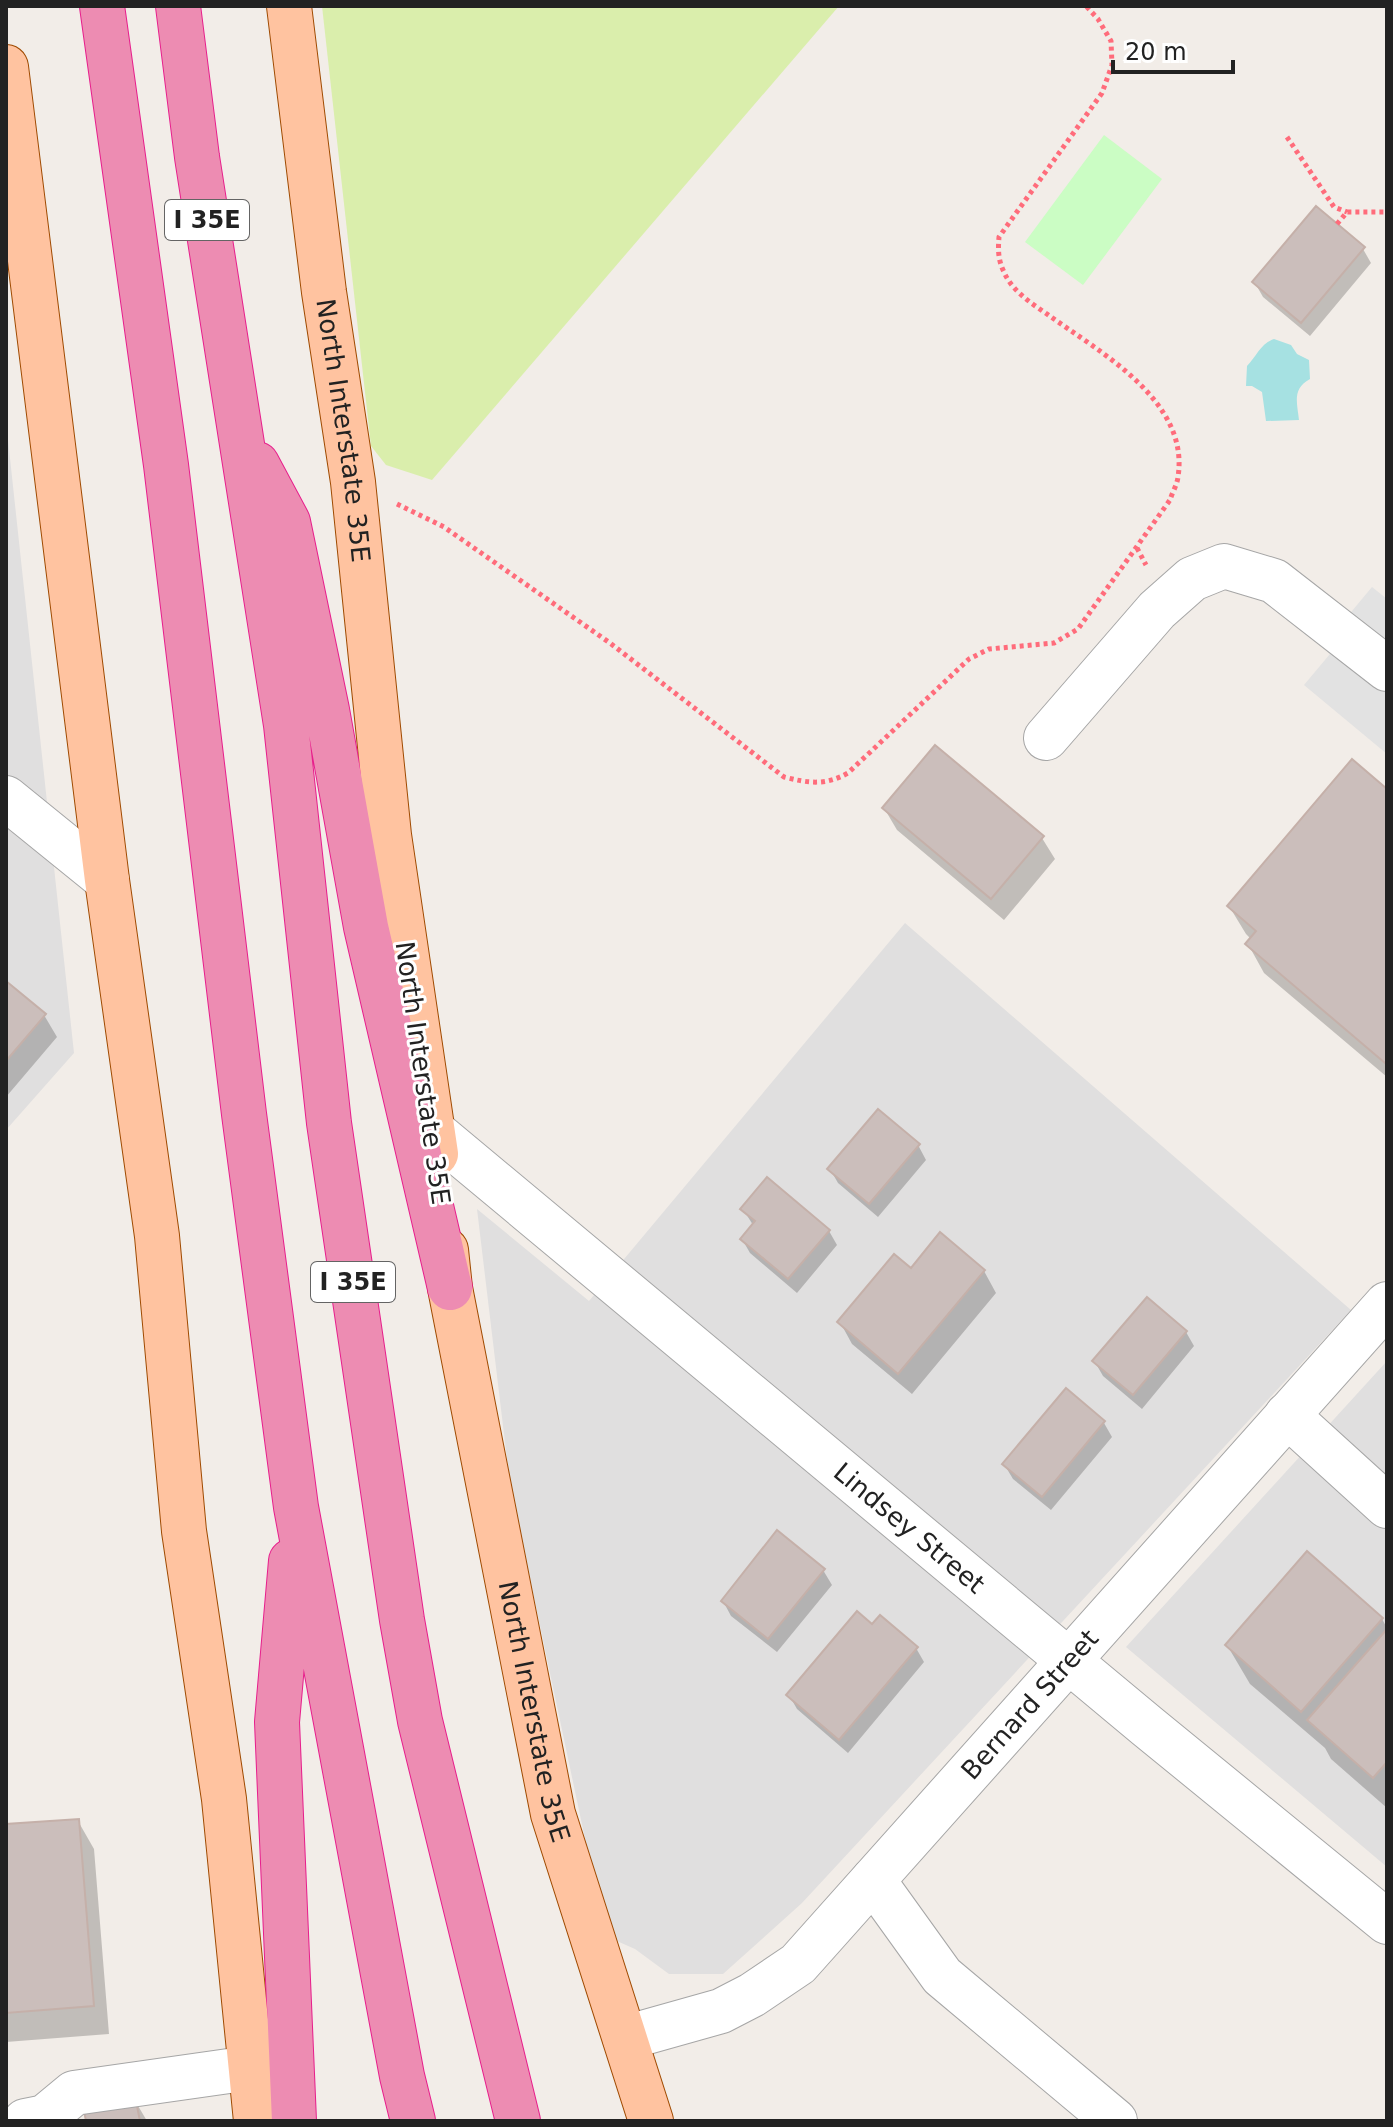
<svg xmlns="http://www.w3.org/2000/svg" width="1393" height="2127" font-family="'DejaVu Sans',sans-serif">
	<rect width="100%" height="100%" fill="#f2ede8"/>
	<path fill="#e0dfdf" d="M6,421L74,1053L6,1130Z
		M905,923L1351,1310L802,1903L723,1974H669L635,1949L610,1938L591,1867L510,1484L477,1209L589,1301Z
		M1387,1361V1867L1126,1647Z"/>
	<path fill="#daeeac" d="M322,6H839L432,480L386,465L371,446Z"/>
	<path fill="#cbfdc4" d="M1104,135L1162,179L1083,285L1025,242Z"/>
	<path fill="#e2e2e2" d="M1372,587L1387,599V754L1304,685L1330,654L1322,647Z"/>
	<path fill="#a6e1e2" d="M1274,339L1291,345L1297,354L1309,360L1310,379C1292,389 1297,402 1299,420L1266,421L1262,392L1252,386H1246L1247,366C1257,356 1260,344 1274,339Z"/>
	<path fill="#0003" d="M1363,249L1371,263L1310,336L1263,297L1255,283Z
		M1387,791V1077L1264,973L1248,944L1252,940L1246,934L1229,906Z
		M884,808L1042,838L1055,859L1004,920L897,830Z
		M6,983L44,1015L57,1037L6,1097Z
		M918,1145L926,1160L878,1217L838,1183L830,1169Z
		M743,1209L829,1231L837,1245L797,1293L750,1253L742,1239L753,1225Z
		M911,1270L984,1271L996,1293L912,1394L852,1344L840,1322Z
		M1186,1332L1194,1346L1142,1409L1103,1376L1095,1362Z
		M1066,1391L1104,1423L1112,1437L1051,1510L1013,1479L1004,1464Z
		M823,1570L832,1585L777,1652L731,1616L723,1601Z
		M1382,1619L1387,1628V1808L1331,1759L1325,1748L1250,1684L1227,1645Z
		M872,1627L916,1648L924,1662L848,1753L797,1709L789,1695Z
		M78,1821L94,1849L109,2034L6,2042V1826Z
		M134,2099L147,2121H88Z"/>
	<path fill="#cbbebb" stroke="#c5b0a9" stroke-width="2" d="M1316,206L1365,247L1301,323L1252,282Z
		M935,745L1044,836L991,899L882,808Z
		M1352,759L1387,789V1060L1385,1063L1245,944L1256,931L1227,906Z
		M6,981L46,1014L6,1061Z
		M878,1109L920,1144L869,1204L827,1169Z
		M767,1177L830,1230L788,1279L740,1239L755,1221L740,1209Z
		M940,1232L985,1270L898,1374L837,1322L894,1254L911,1268Z
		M1147,1297L1187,1331L1133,1395L1092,1361Z
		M1066,1388L1105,1421L1042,1497L1002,1464Z
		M777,1530L825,1569L768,1639L721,1601Z
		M1307,1551L1383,1618L1301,1712L1225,1645Z
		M857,1611L872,1624L880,1615L918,1647L839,1740L786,1695Z
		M1387,1629V1762L1373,1778L1307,1720Z
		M79,1819L94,2006L6,2013V1824Z
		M135,2096L140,2121H86L83,2106Z"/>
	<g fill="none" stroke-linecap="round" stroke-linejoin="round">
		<defs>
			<g id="minor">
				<path d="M1046,738L1157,610L1192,579L1224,566L1274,581L1387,669"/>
				<path d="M6,798L107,880"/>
				<path id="s1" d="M433,1131L1147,1726L1387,1922"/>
				<path d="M1287,1415L1387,1506"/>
				<path d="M873,1880L942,1976L1115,2121"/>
				<path id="s2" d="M625,2038L721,2011L752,1995L798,1964L1387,1304"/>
				<path d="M25,2121L45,2117L74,2093L250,2068"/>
			</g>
			<g id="major">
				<path id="s3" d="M289,6L324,292L353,482L389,835L436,1154"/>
				<path d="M6,67L107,880L157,1236L184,1531L224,1799L256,2121"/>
				<path id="s4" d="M446,1250L450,1288L553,1814L651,2121"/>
			</g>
			<path id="highway" d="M102,6L166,465L244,1114L296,1507L402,2076L413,2121
				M178,6L197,157L286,725L329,1123L402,1620L420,1721L518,2121
				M257,464L288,522L327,710L366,927L450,1288
				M291,1561L277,1722L294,2121"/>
		</defs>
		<use href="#minor" stroke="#a6a6a6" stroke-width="46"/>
		<use href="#major" stroke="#9f4a00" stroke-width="46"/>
		<use href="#highway" stroke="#e71e8c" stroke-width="46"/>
		<path stroke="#ff6c7b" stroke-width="5" stroke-dasharray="4 4" stroke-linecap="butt" d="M1287,137L1334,207L1347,212
			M1337,224L1347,212H1387
			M397,504L444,527L610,643L784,777C808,783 825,786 848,773L969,659L989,649L1054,643L1078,629L1170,500C1172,493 1177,485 1178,477C1190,400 1099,352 1047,314C1031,303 1012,291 1004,272C998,260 998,250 999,237L1102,93L1112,65L1111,41L1098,19L1086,6
			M1137,548L1146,565"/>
		<use href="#minor" stroke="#fff" stroke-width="44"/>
		<use href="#major" stroke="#ffc3a0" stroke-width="44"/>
		<use href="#highway" stroke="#ed8cb2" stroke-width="44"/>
	</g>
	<g text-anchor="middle" stroke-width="6" stroke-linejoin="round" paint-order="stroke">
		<g fill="#fff" stroke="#646464" stroke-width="2">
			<rect x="165" y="200" width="84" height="40" rx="6"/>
			<rect x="311" y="1262" width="84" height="40" rx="6"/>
		</g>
		<g font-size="24" font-weight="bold" fill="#222">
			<text x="207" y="228">I 35E</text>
			<text x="353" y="1290">I 35E</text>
		</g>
		<g font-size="26" fill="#222" stroke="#fff">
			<text dy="9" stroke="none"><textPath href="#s3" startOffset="428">North Interstate 35E</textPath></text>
			<text transform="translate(423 1073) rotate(82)" y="9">North Interstate 35E</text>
			<text dy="9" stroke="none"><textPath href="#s1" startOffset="620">Lindsey Street</textPath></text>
			<text dy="9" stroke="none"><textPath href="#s2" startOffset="538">Bernard Street</textPath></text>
			<text dy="9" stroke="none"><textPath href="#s4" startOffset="470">North Interstate 35E</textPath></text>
		</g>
	</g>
	<rect width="1393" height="2127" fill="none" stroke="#222222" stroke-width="16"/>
	<path d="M1113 60v12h120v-12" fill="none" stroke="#222222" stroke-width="4"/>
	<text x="1125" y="60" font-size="24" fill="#222222" stroke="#ffffff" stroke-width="6" paint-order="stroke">20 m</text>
</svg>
